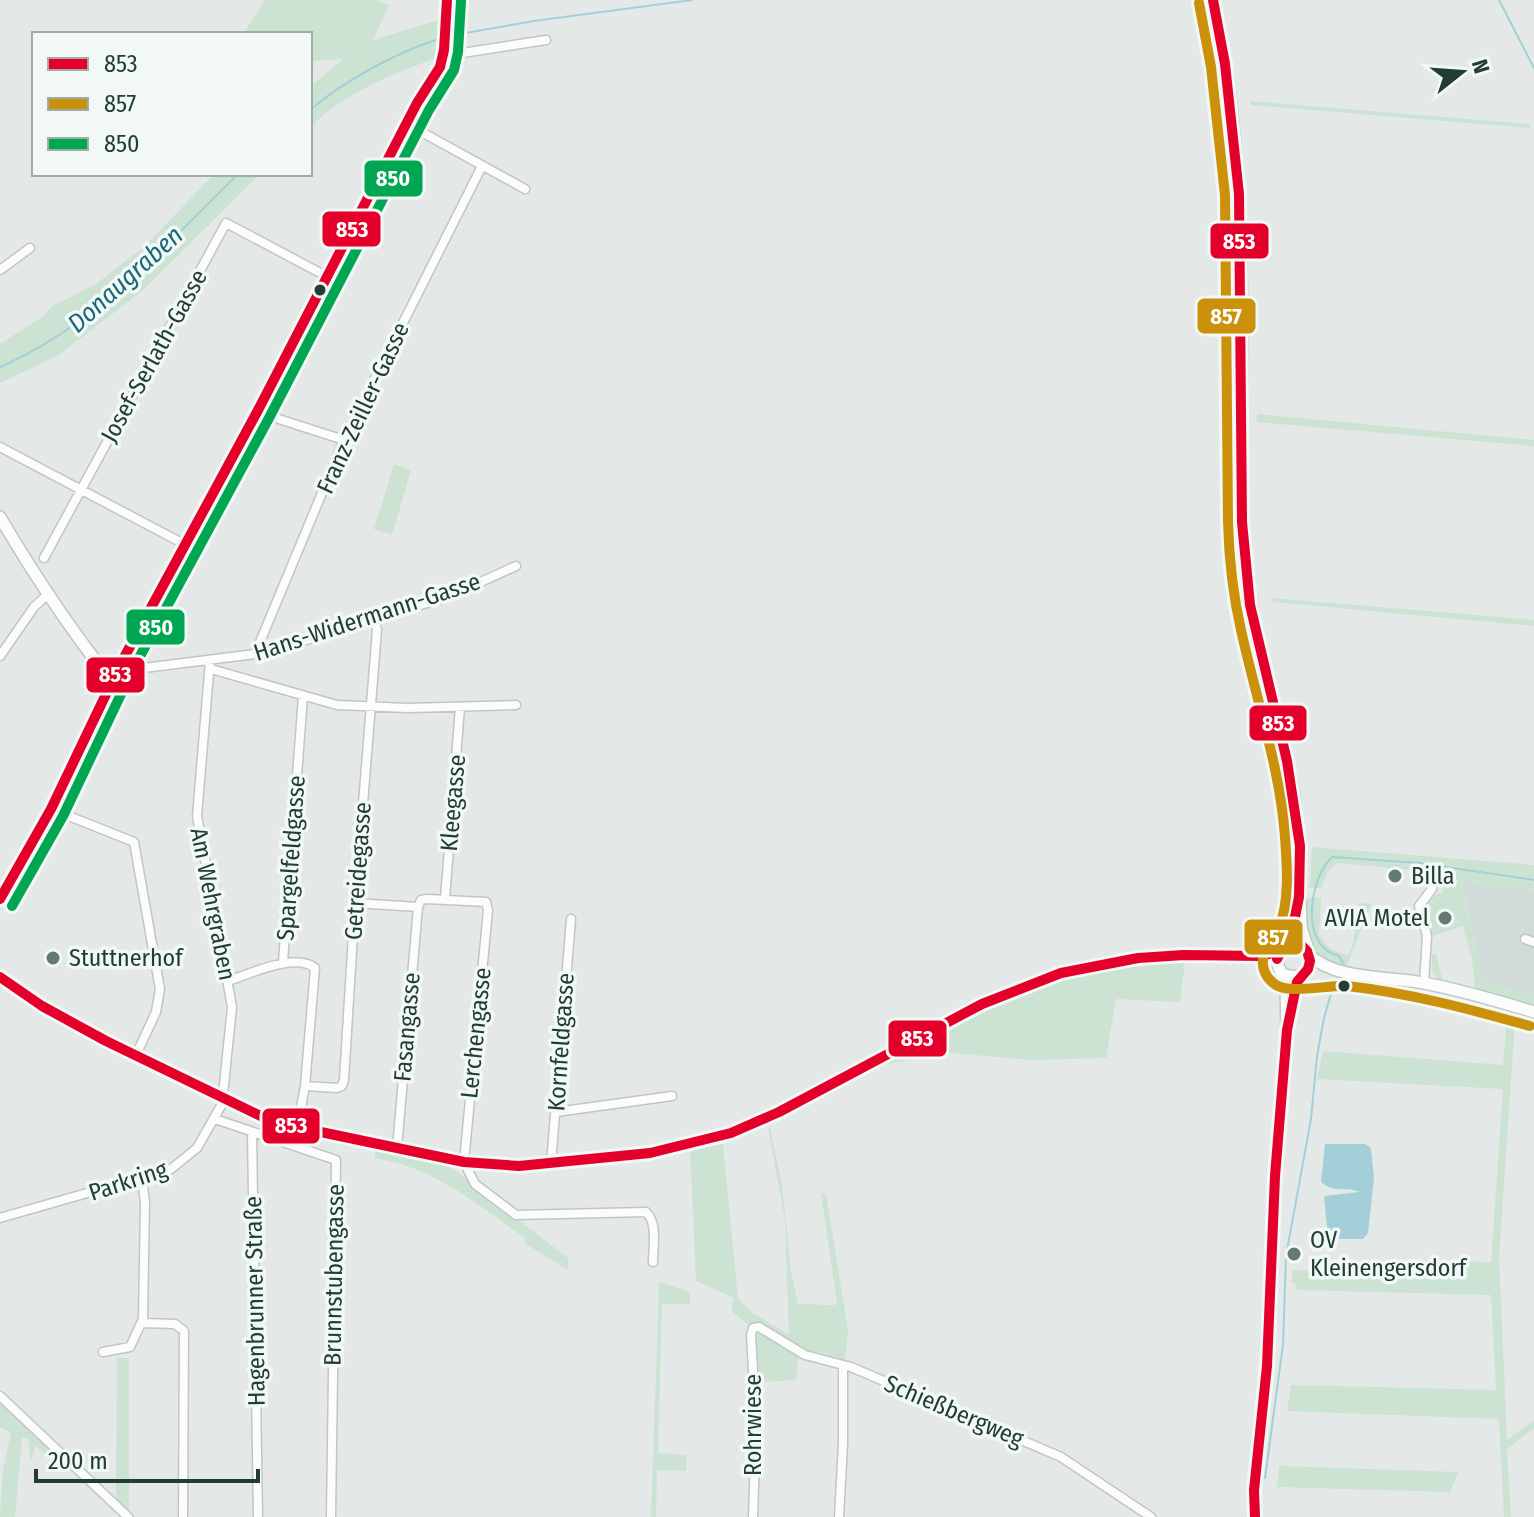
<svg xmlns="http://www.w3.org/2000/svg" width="1534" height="1517" font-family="'Fira Sans Condensed',sans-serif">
	<rect width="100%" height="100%" fill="#e4e9e7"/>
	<path fill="#d1dbd7" d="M1462,881L1534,892V1005L1484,989Z"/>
	<path fill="#cce2d3" d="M265,0H377L389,5L373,40L439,20L434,59C390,74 344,94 310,127V87L343,59L310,61V34H243Z
		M1250,101L1529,124L1530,128L1251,105Z
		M214,174H260L141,292L57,356L0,383V344L45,315L51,307L96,284L145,246Z
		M1258,414L1534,440V446L1256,422Z
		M394,464L411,470L392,535L374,529Z
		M1271,598L1534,620V626L1273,602Z
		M1312,847L1534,865V892L1462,882L1482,980L1534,995V1009L1438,980L1432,971V954H1436L1442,979L1475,988L1472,959L1463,926L1433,936C1428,921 1419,895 1443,893L1445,873L1338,863C1328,870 1324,876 1322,888H1310Z
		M1307,898H1321L1319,935L1331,949L1348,956L1353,943L1358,903L1371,904L1347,965C1305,967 1306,935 1305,902Z
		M1185,962L1180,1002L1116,999L1106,1058L1030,1060L942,1052L879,1066C921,1044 962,1018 1005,1001C1063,977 1123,965 1185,962Z
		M1505,1011L1515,1021L1499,1257L1507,1440L1534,1420V1428L1507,1449L1511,1517H1504L1499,1419L1287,1411L1291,1385L1496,1390L1491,1295L1296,1290L1295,1283L1291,1282L1293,1270L1364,1272L1374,1260L1491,1262L1503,1089L1317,1079L1323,1051L1503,1065L1507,1020Z
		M768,1127L770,1128L782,1185L791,1270L798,1304L835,1305L837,1303L821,1193L826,1194L848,1330L845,1360L818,1352L812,1353L810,1360L798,1357L796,1380L757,1382L751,1327L731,1311L734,1298L696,1281L690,1151L723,1144L738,1299L753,1313L789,1335L785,1221Z
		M375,1146C406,1154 451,1158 471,1184L568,1258V1270L524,1243L525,1238C476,1204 436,1168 375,1158Z
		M659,1282L690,1292V1304H662L658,1453L687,1455L686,1471L657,1470L656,1517H651Z
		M117,1358H129V1513L135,1517H132L116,1502Z
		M0,1399L32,1434L49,1446L46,1454L35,1446L31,1462L28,1438H22L15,1517H0L3,1470L11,1433L0,1427Z
		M1279,1466L1458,1472L1450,1492L1277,1487Z"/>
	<path fill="#a3d0d8" d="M1325,1144H1365L1371,1148L1374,1178L1368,1233L1363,1239H1328L1324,1196L1359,1192C1345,1185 1338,1195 1321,1182Z"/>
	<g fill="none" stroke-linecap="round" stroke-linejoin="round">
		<path stroke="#a3d0d8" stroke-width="2" d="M1499,0L1534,68
			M448,36L534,21L692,0
			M310,110C344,81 398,51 442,38
			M0,367C97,325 164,246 238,174
			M1343,963L1339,956C1299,947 1309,879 1332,857L1419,863L1534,880
			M1265,1478L1283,1345L1286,1256L1311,1119L1317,1056L1324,1018L1332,990"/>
		<defs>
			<path id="street" d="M443,56L546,40
				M407,124L525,189
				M0,270L30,248
				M257,412L344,440
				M0,447L184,544
				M44,558L226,223L326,276
				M255,654L344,440L482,166
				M0,656L34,607L47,595
				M120,665L136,669L255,654L277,649L450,596L516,566
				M211,669L337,705L408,708L516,705
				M51,809L134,842L160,989L156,1012L136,1055
				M445,899L460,707
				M355,903L418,907L421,900L427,899L486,902L488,910L464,1162L475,1184L516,1215L646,1212C658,1223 653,1246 653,1262
				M1525,939L1534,942
				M283,962L303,696
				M228,981C250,974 295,952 315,968L305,1086L297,1129
				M1424,983L1427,936L1419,906L1432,889L1433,876
				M305,1086L337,1088L342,1086L344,1080L355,903L377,630L374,619
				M556,1112L672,1096
				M215,1119L336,1160L331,1517
				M252,1132L258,1517
				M397,1148L418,907
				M551,1164L571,919
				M0,1218L171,1169L197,1148L222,1104L232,1007L197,816L210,661
				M142,1323L175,1324L184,1331L183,1517
				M103,1352L130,1347L143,1319L145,1202L142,1179
				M0,1396L128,1517
				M753,1517L756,1423L751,1335L753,1328L759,1327L805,1355L851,1367L1061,1457L1151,1517
				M839,1517L843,1444V1365"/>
			<path id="secondary" d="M1213,0C1252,171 1239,348 1242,522C1245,613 1274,691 1291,779C1300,828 1299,876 1301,925C1302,937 1313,954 1309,966C1305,978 1293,978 1283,974
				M0,517C34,575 70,629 112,682
				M0,899L51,809L120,665L257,412L417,103L440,67L444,50L447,0
				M1309,955C1338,981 1388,976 1424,983C1461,990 1498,1001 1534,1012
				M0,977L42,1006L106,1041L273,1122L464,1162L519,1166L650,1153L731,1133L779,1112L982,1004L1061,973L1138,958L1184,955L1258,956L1279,951
				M1255,1517L1254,1490L1267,1366L1275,1176L1287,1030L1286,985L1276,960L1292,932L1295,909"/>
		</defs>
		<use href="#street" stroke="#c1c6c4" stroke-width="11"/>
		<use href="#secondary" stroke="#bfc7c4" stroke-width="14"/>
		<use href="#street" stroke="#fbfcfb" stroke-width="8"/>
		<use href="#secondary" stroke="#fbfcfb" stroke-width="11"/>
		<defs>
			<path id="bus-1" d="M1213,0L1225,64L1239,194L1242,522L1250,605L1287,761L1300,846L1299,897L1292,932L1277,959
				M0,899L51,809L120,665L257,412L417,103L440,67L444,50L447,0
				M0,977L42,1006L106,1041L273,1122L464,1162L519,1166L650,1153L731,1133L779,1112L982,1004L1061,973L1138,958L1184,955L1261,956L1279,951L1285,945L1302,946L1307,951L1310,961L1308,969L1297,982L1287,1030L1275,1176L1267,1366L1254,1490L1255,1517"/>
			<path id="bus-2" d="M1199,3L1211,67L1225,195L1228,522C1229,559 1233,595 1241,630C1256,699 1280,767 1285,837C1287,865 1290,901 1279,927C1274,939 1264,945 1263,959C1262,970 1267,979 1276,985C1289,994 1328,985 1347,986C1410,993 1469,1009 1530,1026"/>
			<path id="bus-3" d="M12,906L63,816L132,671L269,418L429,110L454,70L458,52L461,1"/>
		</defs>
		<use href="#bus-1" stroke="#f1f8f5" stroke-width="16"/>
		<use href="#bus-2" stroke="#f1f8f5" stroke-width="16"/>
		<use href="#bus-3" stroke="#f1f8f5" stroke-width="16"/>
		<use href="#bus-1" stroke="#e4002b" stroke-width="10"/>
		<use href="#bus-2" stroke="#cc910b" stroke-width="10"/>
		<use href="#bus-3" stroke="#00a651" stroke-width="10"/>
	</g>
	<g fill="#213d35" stroke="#f1f8f5" stroke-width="3">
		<circle cx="320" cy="290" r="7"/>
		<circle cx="1344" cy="986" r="7"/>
	</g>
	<g fill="#657973" stroke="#f1f8f5" stroke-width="3">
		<circle cx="1395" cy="876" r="8"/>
		<circle cx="1445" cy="918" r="8"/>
		<circle cx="53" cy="958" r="8"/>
		<circle cx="1294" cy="1254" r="8"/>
	</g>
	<g text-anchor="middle" stroke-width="7" stroke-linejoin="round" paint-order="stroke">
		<g font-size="24" fill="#213d35" stroke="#f1f8f5">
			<text transform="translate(154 356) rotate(-61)" y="8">Josef-Serlath-Gasse</text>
			<text transform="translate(363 408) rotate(-65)" y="8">Franz-Zeiller-Gasse</text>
			<text transform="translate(367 617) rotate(-18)" y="8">Hans-Widermann-Gasse</text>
			<text transform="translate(453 803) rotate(-85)" y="8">Kleegasse</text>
			<text transform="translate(291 858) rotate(-86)" y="8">Spargelfeldgasse</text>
			<text transform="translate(358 871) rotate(-86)" y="8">Getreidegasse</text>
			<text transform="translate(213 904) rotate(79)" y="8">Am Wehrgraben</text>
			<text transform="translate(407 1027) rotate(-85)" y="8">Fasangasse</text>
			<text transform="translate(476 1033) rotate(-84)" y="8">Lerchengasse</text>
			<text transform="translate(561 1042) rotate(-86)" y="8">Kornfeldgasse</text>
			<text transform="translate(128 1181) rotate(-18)" y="8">Parkring</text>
			<text transform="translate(334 1275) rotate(-89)" y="8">Brunnstubengasse</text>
			<text transform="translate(255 1301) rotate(-91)" y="8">Hagenbrunner Straße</text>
			<text transform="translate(954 1411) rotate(23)" y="8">Schießbergweg</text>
			<text transform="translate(753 1425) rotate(-90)" y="8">Rohrwiese</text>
		</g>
		<g font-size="24" fill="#213d35" stroke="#f1f8f5" text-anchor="start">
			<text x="1411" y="884">Billa</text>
			<text x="1429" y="926" text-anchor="end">AVIA Motel</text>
			<text x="69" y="966">Stuttnerhof</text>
			<text x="1310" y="1248">OV<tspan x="1310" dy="28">Kleinengersdorf</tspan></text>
		</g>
		<g font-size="26" font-style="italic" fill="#1a697a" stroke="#f1f8f5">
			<text transform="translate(125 279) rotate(-42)" y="9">Donaugraben</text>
		</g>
	</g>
	<g stroke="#f1f8f5" stroke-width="3">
		<rect x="363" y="159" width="61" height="39" rx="8" fill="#00a651"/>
		<rect x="321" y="210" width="61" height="38" rx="8" fill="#e4002b"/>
		<rect x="1209" y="222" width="61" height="38" rx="8" fill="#e4002b"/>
		<rect x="1196" y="297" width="61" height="38" rx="8" fill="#cc910b"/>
		<rect x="125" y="608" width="61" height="38" rx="8" fill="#00a651"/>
		<rect x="85" y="656" width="61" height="38" rx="8" fill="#e4002b"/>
		<rect x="1248" y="704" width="60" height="38" rx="8" fill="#e4002b"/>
		<rect x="1243" y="918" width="61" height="38" rx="8" fill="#cc910b"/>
		<rect x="887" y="1019" width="61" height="39" rx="8" fill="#e4002b"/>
		<rect x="261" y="1107" width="60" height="38" rx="8" fill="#e4002b"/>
	</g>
	<g font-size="22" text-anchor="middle" font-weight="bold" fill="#fff">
		<text x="393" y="186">850</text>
		<text x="352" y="237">853</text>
		<text x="1239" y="249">853</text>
		<text x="1226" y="324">857</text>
		<text x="156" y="635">850</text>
		<text x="115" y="682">853</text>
		<text x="1278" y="731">853</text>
		<text x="1273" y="945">857</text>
		<text x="917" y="1046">853</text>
		<text x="291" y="1133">853</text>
	</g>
	<rect x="32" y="32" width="280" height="144" fill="#f1f8f5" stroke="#9eada8" stroke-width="2"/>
	<rect x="48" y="58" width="40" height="12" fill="#e4002b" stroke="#9eada8" stroke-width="2"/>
	<text x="104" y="72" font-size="24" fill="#213d35">853</text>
	<rect x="48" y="98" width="40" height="12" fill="#cc910b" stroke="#9eada8" stroke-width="2"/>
	<text x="104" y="112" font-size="24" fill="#213d35">857</text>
	<rect x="48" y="138" width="40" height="12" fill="#00a651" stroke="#9eada8" stroke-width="2"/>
	<text x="104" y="152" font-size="24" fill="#213d35">850</text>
	<g transform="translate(1462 72) rotate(73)" stroke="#f1f8f5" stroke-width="6" paint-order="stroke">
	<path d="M0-6L14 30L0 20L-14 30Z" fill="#213d35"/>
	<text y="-12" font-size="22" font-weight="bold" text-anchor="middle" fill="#213d35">N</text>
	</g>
	<path d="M36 1469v12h222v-12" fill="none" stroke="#213d35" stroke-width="4"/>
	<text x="48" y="1469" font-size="24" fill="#213d35" stroke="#f1f8f5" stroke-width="6" paint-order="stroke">200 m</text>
</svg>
